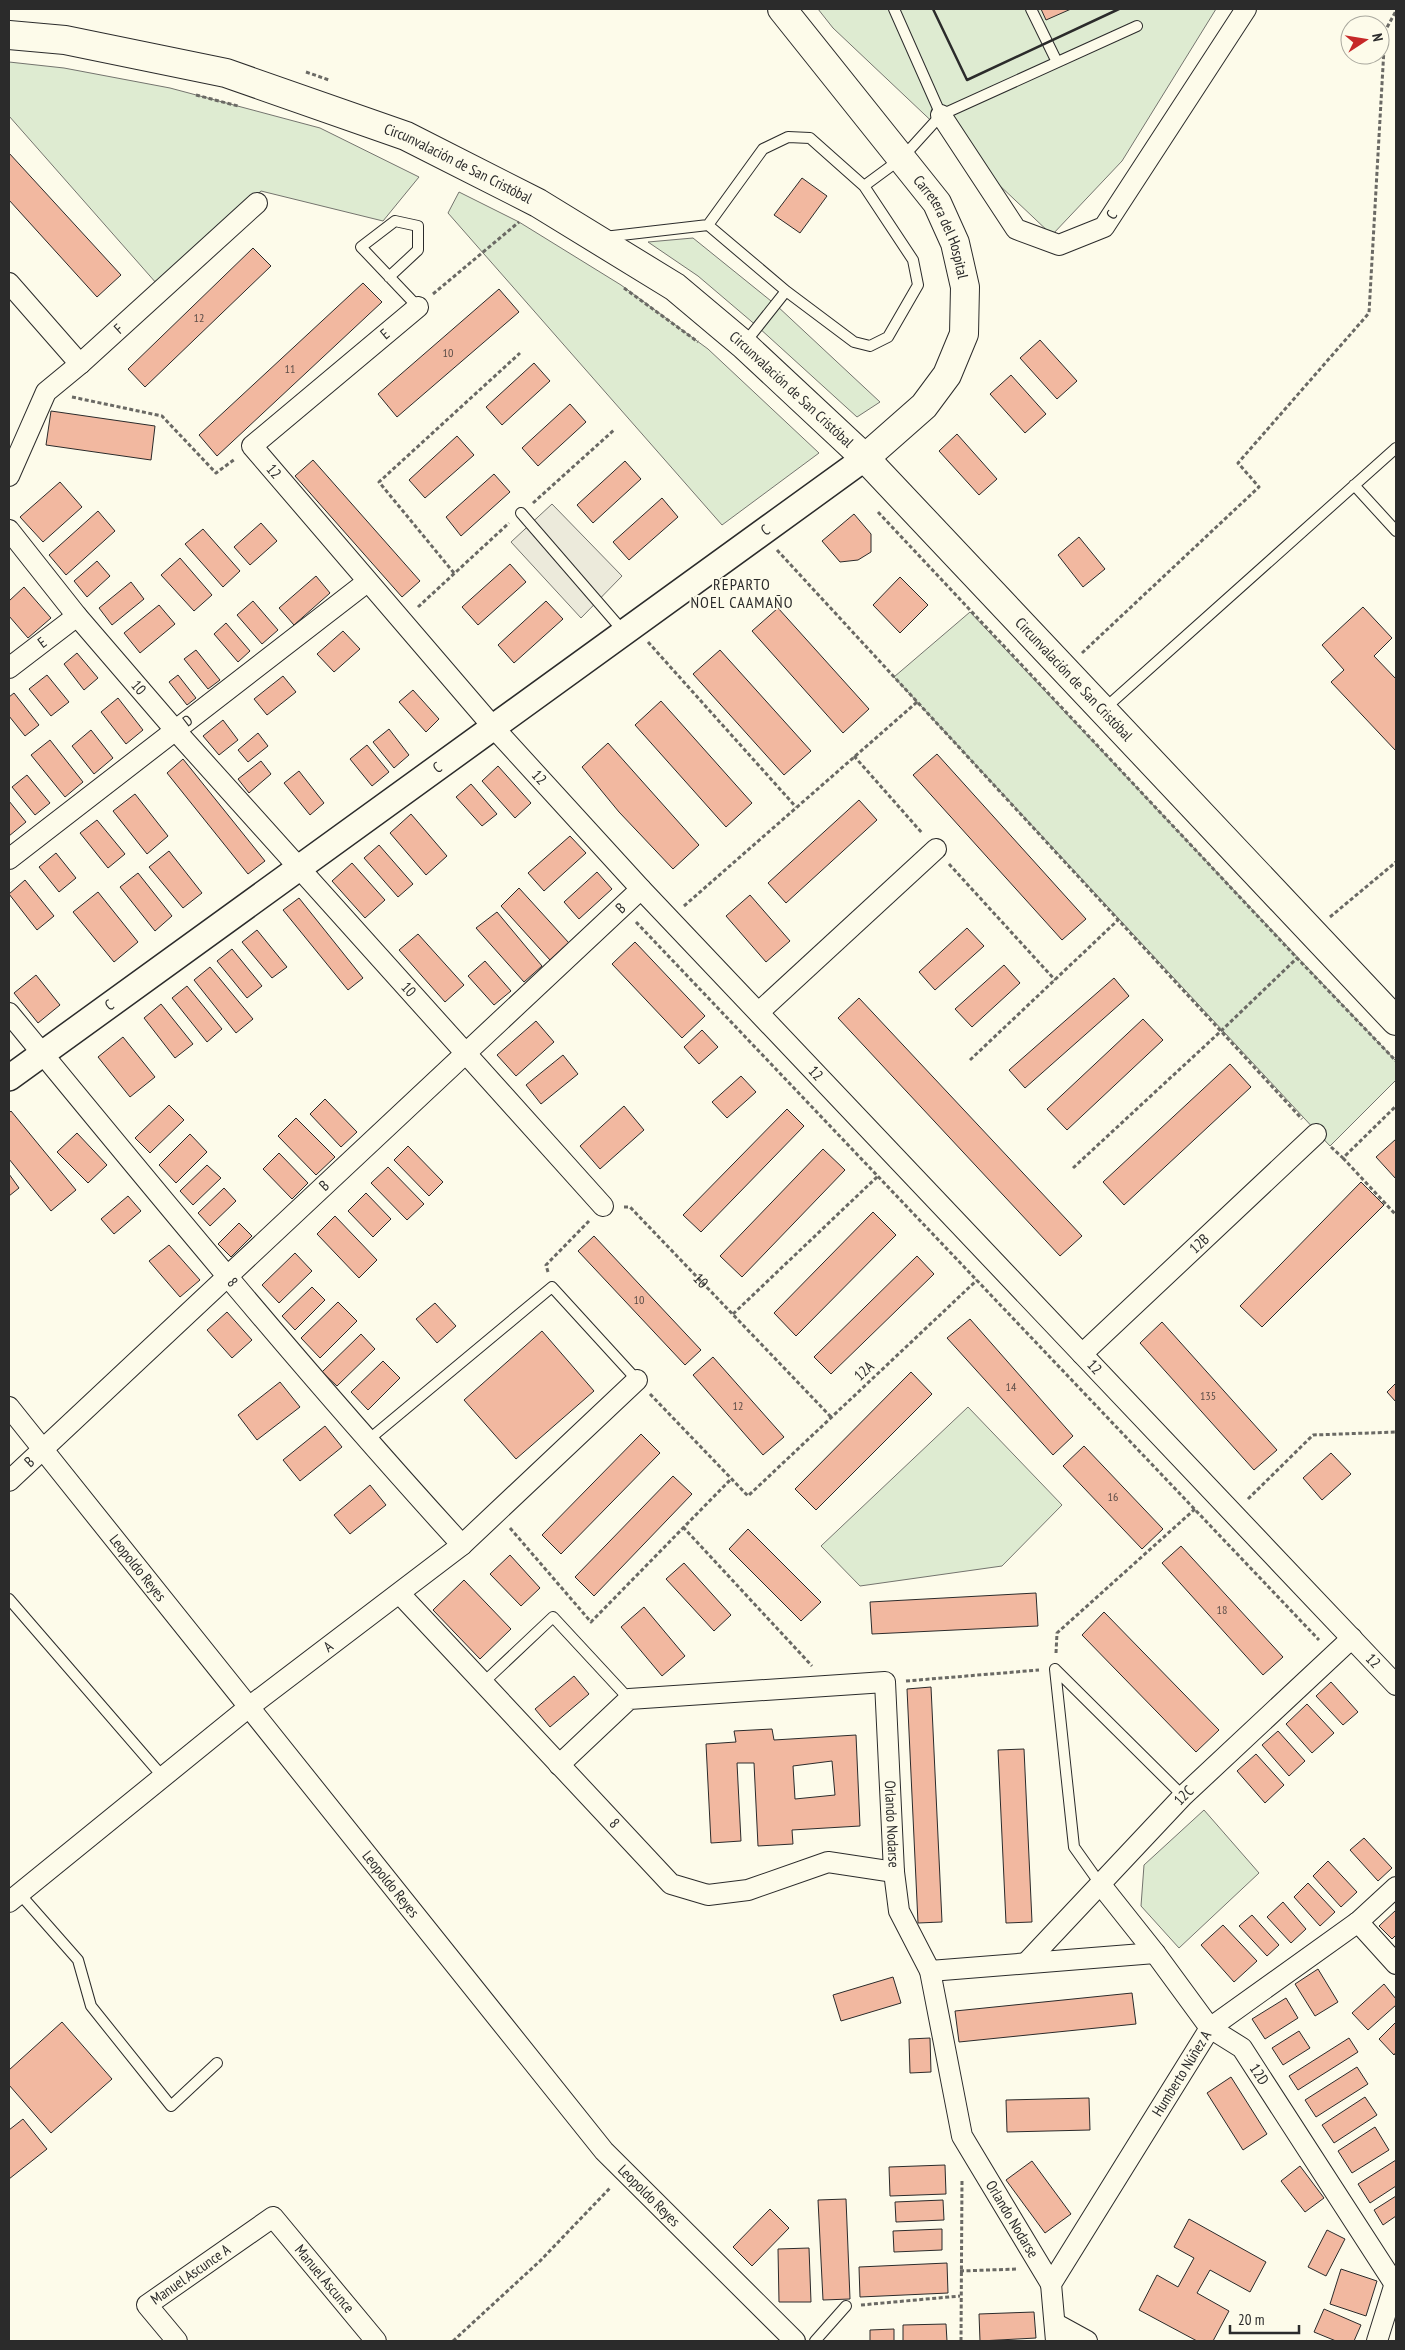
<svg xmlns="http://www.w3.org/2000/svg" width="1405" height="2350" font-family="'PT Sans Narrow',sans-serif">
	<rect width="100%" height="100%" fill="#fdfbea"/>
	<path fill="#deebd1" stroke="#74746e" d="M818,9H1216L1122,161L1052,235L833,28Z
		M9,62L64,68L170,88L320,128L419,177L383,221L261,191L157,284L9,116Z
		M459,192L519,222L621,285L708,349L819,453L722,525L448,213Z
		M693,238L776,305L880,402L857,417L758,327L698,276L648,242Z
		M970,612L1396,1061V1080L1330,1146L894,677Z
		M968,1407L1062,1505L1002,1566L860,1586L821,1546Z
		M1204,1810L1259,1873L1179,1948L1141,1906L1144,1865Z"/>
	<path fill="#eceadb" stroke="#74746e" d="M552,504L622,576L581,618L511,542Z"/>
	<path fill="#f2b8a0" stroke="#2b2b2b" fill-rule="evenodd" d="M1041,9H1071L1046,20Z
		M9,153L121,275L97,297L9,200Z
		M802,178L827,196L800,233L774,215Z
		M253,248L271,266L145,387L128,369Z
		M363,283L382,302L217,456L199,435Z
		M499,289L519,312L397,417L378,394Z
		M1040,340L1077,381L1057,399L1020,358Z
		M534,363L550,381L502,425L486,407Z
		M1011,375L1046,414L1025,433L990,394Z
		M570,404L586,422L538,466L522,448Z
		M51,411L155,426L151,460L46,445Z
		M957,434L997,479L979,495L939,451Z
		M457,436L474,455L425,498L409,480Z
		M313,460L420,581L402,597L295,476Z
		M625,461L641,479L593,523L577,505Z
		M494,474L510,492L461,536L446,517Z
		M60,482L82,507L43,542L20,517Z
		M662,498L678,517L629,560L613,542Z
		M98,511L115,531L66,575L49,555Z
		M854,514L871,534V552L858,560L840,562L822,541Z
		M261,523L277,541L250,565L234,547Z
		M203,529L240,571L223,587L185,544Z
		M1079,537L1105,569L1083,587L1058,555Z
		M180,558L212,595L194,611L161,575Z
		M97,561L110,576L87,597L74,581Z
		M510,564L526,582L478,625L462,607Z
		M316,576L330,593L294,625L279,608Z
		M900,577L928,605L900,633L873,605Z
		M131,582L144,599L112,625L99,608Z
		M24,587L51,618L28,638L9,616V601Z
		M253,601L278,630L262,644L237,615Z
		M546,601L563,619L514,663L498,645Z
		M159,605L175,624L140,653L124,633Z
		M1363,607L1392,638L1374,656L1396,679V751L1331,682L1344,670L1322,645Z
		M778,608L869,709L843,733L752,631Z
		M226,623L250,651L238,662L214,634Z
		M343,631L360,649L334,672L317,654Z
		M196,650L220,680L208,689L184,659Z
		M720,650L811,751L784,775L693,674Z
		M77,653L98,678L84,690L64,664Z
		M47,675L69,702L51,716L29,689Z
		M178,675L196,698L187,705L169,682Z
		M283,676L296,692L267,715L254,699Z
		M413,690L439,719L426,732L399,702Z
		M14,693L39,725L25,736L9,716V697Z
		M118,698L143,730L126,744L101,712Z
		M661,701L752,803L726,827L635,725Z
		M223,720L238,740L219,755L203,736Z
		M389,729L409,755L394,768L373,742Z
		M91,730L113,758L94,774L72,746Z
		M258,733L268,746L248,762L238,750Z
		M50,740L83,782L65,797L31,755Z
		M608,743L699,845L673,869L619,812L582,767Z
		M367,745L389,772L372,786L350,759Z
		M937,754L1086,919L1062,940L913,775Z
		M183,759L265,861L248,874L167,773Z
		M261,761L271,774L249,793L238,779Z
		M498,766L531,803L515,818L482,781Z
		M299,771L324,803L310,815L284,783Z
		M27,775L50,803L35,815L12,787Z
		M471,784L497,814L482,826L456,797Z
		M135,794L168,836L147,854L113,811Z
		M859,800L877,820L786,903L768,883Z
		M9,801L26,822L9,836Z
		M411,814L447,856L426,875L390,833Z
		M97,820L125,854L108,868L80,833Z
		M570,836L586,853L544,891L528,873Z
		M379,845L413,884L398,897L364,858Z
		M169,851L202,893L183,908L149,867Z
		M56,853L76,878L59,892L39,867Z
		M352,863L385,900L365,918L332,881Z
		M597,872L612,889L579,919L564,902Z
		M138,873L172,916L155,931L120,887Z
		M25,880L54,916L37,930L9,894Z
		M519,888L569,943L550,960L501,906Z
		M98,892L138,942L114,962L73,912Z
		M750,895L790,941L766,962L726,916Z
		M299,898L363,978L348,990L283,910Z
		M497,912L542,966L524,982L476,928Z
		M967,928L984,946L935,990L919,972Z
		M257,930L287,967L272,978L242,942Z
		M418,934L464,985L445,1002L399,950Z
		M635,942L705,1016L682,1038L612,964Z
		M232,949L262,986L247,998L217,961Z
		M485,961L511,991L494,1005L468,976Z
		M1004,965L1020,983L972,1027L955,1009Z
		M210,967L253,1019L236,1033L194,980Z
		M36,975L60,1005L38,1023L14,993Z
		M1114,978L1129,996L1025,1088L1009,1070Z
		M187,986L222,1029L207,1042L172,998Z
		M859,998L1082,1236L1060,1256L838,1018Z
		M161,1004L193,1044L175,1058L144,1018Z
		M1143,1019L1163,1040L1067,1130L1047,1109Z
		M536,1021L554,1042L516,1076L497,1055Z
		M702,1030L718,1047L699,1064L684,1047Z
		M123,1037L155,1077L130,1097L98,1057Z
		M563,1055L578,1074L541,1104L526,1085Z
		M1230,1064L1251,1087L1124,1205L1103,1182Z
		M741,1076L756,1092L727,1118L712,1102Z
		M325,1099L357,1132L341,1147L310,1114Z
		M169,1105L184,1120L150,1153L135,1138Z
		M624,1106L644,1130L600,1169L580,1146Z
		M787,1109L804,1126L701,1232L683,1215Z
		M11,1111L76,1190L51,1211L9,1159V1113Z
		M296,1118L335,1157L316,1175L278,1136Z
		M77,1133L107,1165L88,1183L57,1152Z
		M190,1134L207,1152L176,1183L159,1165Z
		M1396,1139V1179L1376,1157Z
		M408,1146L443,1182L429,1196L394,1160Z
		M823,1149L845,1170L742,1277L720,1256Z
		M279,1153L308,1183L292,1199L263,1169Z
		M207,1165L221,1178L193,1205L180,1191Z
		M388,1167L424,1204L407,1220L371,1183Z
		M9,1174L19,1188L9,1196Z
		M1361,1182L1384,1205L1262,1327L1240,1306Z
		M224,1188L236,1201L210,1226L198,1213Z
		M366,1193L391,1219L373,1237L348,1211Z
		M128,1196L141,1211L114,1234L101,1219Z
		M873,1212L896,1235L796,1336L774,1313Z
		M335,1216L377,1260L359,1278L317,1234Z
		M239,1223L252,1236L231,1257L218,1244Z
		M594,1236L701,1350L685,1365L578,1251Z
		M169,1245L200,1280L180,1297L149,1261Z
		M295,1253L312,1271L279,1303L262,1285Z
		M917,1256L934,1274L831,1374L814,1357Z
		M312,1287L325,1300L295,1330L282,1316Z
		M338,1302L357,1321L320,1358L301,1338Z
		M435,1303L456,1326L437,1343L416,1319Z
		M227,1312L252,1340L232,1358L207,1330Z
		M970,1319L1073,1436L1053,1455L947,1338Z
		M1162,1322L1277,1450L1254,1470L1140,1343Z
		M542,1331L594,1391L516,1459L464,1400Z
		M361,1334L375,1349L337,1386L322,1372Z
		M713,1357L784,1437L763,1455L693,1375Z
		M383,1361L400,1378L368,1410L351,1392Z
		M911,1372L932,1394L816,1510L795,1489Z
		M280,1382L300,1407L257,1440L238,1415Z
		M1396,1383V1402L1387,1392Z
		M325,1426L342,1447L300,1481L283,1460Z
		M641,1434L660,1453L561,1554L542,1535Z
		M1084,1446L1163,1529L1142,1549L1063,1466Z
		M1331,1453L1351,1474L1322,1500L1303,1478Z
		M673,1476L692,1494L594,1596L575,1577Z
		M370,1485L386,1505L350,1534L334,1515Z
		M748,1529L821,1602L801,1621L729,1549Z
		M1181,1546L1283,1657L1263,1675L1162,1563Z
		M510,1555L540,1588L521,1606L490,1574Z
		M684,1563L731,1615L714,1631L666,1579Z
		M464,1580L511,1629L480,1659L433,1610Z
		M1036,1593L1038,1626L872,1634L870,1602Z
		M644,1607L685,1656L662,1676L621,1627Z
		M1104,1612L1219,1730L1196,1752L1082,1635Z
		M574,1676L589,1694L550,1727L535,1709Z
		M1331,1682L1358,1712L1343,1725L1316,1696Z
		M931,1687L942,1922L918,1923L907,1689Z
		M1307,1704L1334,1733L1312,1753L1286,1724Z
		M772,1729L774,1740L856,1735L860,1826L792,1830L793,1844L758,1846L754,1763H737L741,1841L711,1843L706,1744L736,1742L734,1731ZM832,1761L835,1795L795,1799L793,1766Z
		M1278,1731L1305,1761L1289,1776L1262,1745Z
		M1024,1749L1032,1922L1006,1923L998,1750Z
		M1256,1754L1284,1785L1265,1803L1237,1771Z
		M1364,1838L1392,1868L1378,1881L1350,1850Z
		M1328,1861L1357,1892L1341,1907L1313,1876Z
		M1308,1883L1335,1912L1320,1926L1294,1897Z
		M1283,1902L1306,1929L1291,1943L1267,1917Z
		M1396,1910V1935L1392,1939L1379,1926Z
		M1252,1915L1279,1945L1267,1956L1239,1926Z
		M1223,1925L1257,1961L1234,1982L1201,1945Z
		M1318,1969L1338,2002L1315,2016L1295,1984Z
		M893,1977L901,2003L841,2021L833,1995Z
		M1384,1984L1396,1999V2005L1368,2030L1352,2013Z
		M1132,1993L1136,2024L959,2042L955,2011Z
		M1286,1998L1298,2018L1265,2039L1252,2019Z
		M62,2022L112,2079L51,2133L9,2085V2070Z
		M1396,2022V2052L1394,2055L1379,2039Z
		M1299,2031L1310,2048L1283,2065L1272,2048Z
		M930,2038L931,2072L910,2073L909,2039Z
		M1349,2038L1358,2052L1298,2090L1289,2076Z
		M1357,2067L1368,2084L1316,2117L1305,2100Z
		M1231,2077L1267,2134L1243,2150L1207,2093Z
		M1365,2097L1377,2115L1334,2143L1322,2125Z
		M1089,2098L1090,2130L1007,2132L1006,2100Z
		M23,2119L47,2149L9,2179V2130Z
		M1375,2127L1389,2150L1352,2173L1338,2151Z
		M1396,2160V2186L1370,2203L1358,2184Z
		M1032,2161L1071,2214L1045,2233L1006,2180Z
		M945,2165L946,2194L890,2196L889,2167Z
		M1300,2166L1324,2198L1305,2212L1281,2181Z
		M1396,2196V2216L1383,2225L1374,2210Z
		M846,2199L850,2299L823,2300L818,2200Z
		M943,2200L944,2220L896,2222L895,2202Z
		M770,2209L789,2228L752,2266L733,2247Z
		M1189,2219L1266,2262L1250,2292L1210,2270L1197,2293L1229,2311L1213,2341H1197L1139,2310L1157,2275L1178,2287L1194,2258L1174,2247Z
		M942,2229V2250L894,2252L893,2231Z
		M1327,2230L1345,2239L1326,2276L1308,2267Z
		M809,2248L811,2302H779L778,2249Z
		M947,2263L948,2293L860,2297L859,2267Z
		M1341,2269L1377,2281L1366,2316L1330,2304Z
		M1324,2309L1361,2325L1354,2341H1336L1314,2332Z
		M1034,2312L1036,2338L980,2341L979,2314Z
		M946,2324L947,2341H903V2325Z
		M894,2329V2341H870V2330Z"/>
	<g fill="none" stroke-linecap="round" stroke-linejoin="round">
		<defs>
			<path id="service" d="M894,9L941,115L1137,26
				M1031,9L1057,62
				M864,186L913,260L918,285L888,337L870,346L854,342L786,291L708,225L763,149L788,137L810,138L864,186L902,158L941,115
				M604,237L708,225
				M389,277L418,250V226L395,221L361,247L418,307
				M744,344L786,291
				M1354,485L1396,531
				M521,513L624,632
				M1103,710L1396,448
				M367,1441L552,1287L637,1380
				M9,1599L163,1777
				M1055,1669L1074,1847L1101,1885
				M1055,1669L1183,1796
				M483,1683L553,1617L629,1699
				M19,1893L78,1960L91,2006L171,2106L217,2063
				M815,2341L846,2306"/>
			<g id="minor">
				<path id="s2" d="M941,115L1016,229L1059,245L1104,227L1246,9"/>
				<path d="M9,283L80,364"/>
				<path id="s3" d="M418,307L252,446L494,728L641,889L1396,1685"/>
				<path id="s4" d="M9,476L46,392L80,364L257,203"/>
				<path id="s5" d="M9,530L77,616L176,731L603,1206"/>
				<path id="s6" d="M9,668L77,616"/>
				<path id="s7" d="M9,859L367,582"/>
				<path d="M759,1012L936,849"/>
				<path id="s8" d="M9,1013C157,1193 305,1373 462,1545"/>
				<path id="s9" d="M1082,1354L1316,1134"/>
				<path id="s10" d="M9,1407L604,2151L795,2341"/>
				<path id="s11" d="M9,1481L641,889"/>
				<path id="s12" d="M400,1594L671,1884L708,1895L748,1890L828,1862L894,1872"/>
				<path id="s13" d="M559,1765L629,1699L885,1682L894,1872L899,1911L930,1971L962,2136L1051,2284"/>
				<path id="s14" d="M1101,1885L1155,1953L1210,2028L1242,2048L1394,2283"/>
				<path id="s15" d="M9,1902L249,1707L462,1545L637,1380"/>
				<path d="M1358,1922L1396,1964"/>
				<path id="s16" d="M1026,1963L1183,1796L1352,1638"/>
				<path d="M930,1971L1155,1953"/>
				<path d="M1056,2324L1087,2341"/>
				<path id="s17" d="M177,2341L147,2305L273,2217L376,2341"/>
				<path id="s18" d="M1056,2341L1051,2284L1210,2028L1358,1922L1396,1887"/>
				<path d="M1377,2341L1396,2280"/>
			</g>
			<g id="tertiary">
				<path id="s19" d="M9,1078L865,458"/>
			</g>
			<g id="secondary">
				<path id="s20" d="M782,9L937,203L955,243L965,287L964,334L947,375L924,406L865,458"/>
				<path id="s21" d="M9,35L65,40L226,73L406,136L538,203L675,287L744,345L865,458L1396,1021"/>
			</g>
		</defs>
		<use href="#service" stroke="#2b2b2b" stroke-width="12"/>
		<use href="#minor" stroke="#2b2b2b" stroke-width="22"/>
		<use href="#tertiary" stroke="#2b2b2b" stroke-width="28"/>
		<use href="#secondary" stroke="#2b2b2b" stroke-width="30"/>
		<g stroke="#6a6964" stroke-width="3" stroke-dasharray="4 2.5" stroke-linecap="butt">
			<path d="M306,72L329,80"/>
			<path d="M196,95L238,106"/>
			<path d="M624,288L698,342"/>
			<path d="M433,294L519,222"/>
			<path d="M72,397L162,416L216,473L235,459"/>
			<path d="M533,503L614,430"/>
			<path d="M878,512L1297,958L1396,1061"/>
			<path d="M777,550L1302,1119"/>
			<path d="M454,573L379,482L520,353"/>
			<path d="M418,607L509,523"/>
			<path d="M648,642L796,807"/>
			<path d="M1082,653L1259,487L1238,463L1369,313L1385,31L1396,11"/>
			<path d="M854,756L922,833"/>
			<path d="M949,864L1055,980"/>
			<path d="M684,906L917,702"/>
			<path d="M1330,917L1396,862"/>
			<path d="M636,922L1319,1640"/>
			<path d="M970,1060L1118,920"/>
			<path d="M1331,1147L1343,1158L1396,1106"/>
			<path d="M1343,1158L1396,1215"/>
			<path d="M1073,1168L1221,1031L1297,958"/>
			<path id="s1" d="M624,1207H630L831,1417"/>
			<path d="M548,1272L546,1265L589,1221"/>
			<path d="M733,1314L878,1176"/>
			<path d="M650,1394L748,1496L977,1280"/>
			<path d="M1248,1499L1313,1435L1396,1432"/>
			<path d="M683,1527L812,1666"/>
			<path d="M510,1528L591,1622L731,1479"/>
			<path d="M1056,1653L1057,1633L1195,1509"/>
			<path d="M906,1681L1039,1670"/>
			<path d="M960,2271L1017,2269"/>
			<path d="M861,2305L960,2296"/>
			<path d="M453,2341L540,2261L610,2188"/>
			<path d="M961,2341L962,2179"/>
		</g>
		<use href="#service" stroke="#fdfbea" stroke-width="10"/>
		<use href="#minor" stroke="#fdfbea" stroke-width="20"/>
		<use href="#tertiary" stroke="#fdfbea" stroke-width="25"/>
		<use href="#secondary" stroke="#fdfbea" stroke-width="28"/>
		<path stroke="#2b2b2b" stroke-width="2.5" d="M933,9L967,80L1119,9"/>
	</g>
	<g text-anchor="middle" stroke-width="4" stroke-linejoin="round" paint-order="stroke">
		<g font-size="12" fill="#5d4e48">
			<text x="199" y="322">12</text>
			<text x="448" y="357">10</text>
			<text x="290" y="373">11</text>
			<text x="639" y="1304">10</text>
			<text x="1011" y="1391">14</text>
			<text x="1208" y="1400">135</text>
			<text x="738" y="1410">12</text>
			<text x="1113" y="1501">16</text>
			<text x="1222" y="1614">18</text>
		</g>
		<g font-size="15" fill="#2b2b2b" stroke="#fdfbea">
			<text dy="5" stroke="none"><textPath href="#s21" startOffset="470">Circunvalación de San Cristóbal</textPath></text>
			<text dy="5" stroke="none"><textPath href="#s2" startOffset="245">C</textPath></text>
			<text dy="5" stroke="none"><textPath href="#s20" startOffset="272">Carretera del Hospital</textPath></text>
			<text dy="5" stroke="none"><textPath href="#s4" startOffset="188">F</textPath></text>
			<text transform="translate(385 334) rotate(-40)" y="5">E</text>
			<text dy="5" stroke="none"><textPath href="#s21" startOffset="875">Circunvalación de San Cristóbal</textPath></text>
			<text dy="5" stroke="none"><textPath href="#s3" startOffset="250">12</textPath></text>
			<text dy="5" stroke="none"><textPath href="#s19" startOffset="934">C</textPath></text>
			<text dy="5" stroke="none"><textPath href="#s6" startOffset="42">E</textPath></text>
			<text dy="5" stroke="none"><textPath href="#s21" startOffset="1280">Circunvalación de San Cristóbal</textPath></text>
			<text dy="5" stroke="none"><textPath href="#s5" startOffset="204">10</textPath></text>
			<text dy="5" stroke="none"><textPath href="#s7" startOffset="226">D</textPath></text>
			<text dy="5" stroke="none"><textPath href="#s19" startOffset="529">C</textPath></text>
			<text dy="5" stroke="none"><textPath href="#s3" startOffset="655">12</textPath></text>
			<text dy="5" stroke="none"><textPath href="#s11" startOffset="838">B</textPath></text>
			<text dy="5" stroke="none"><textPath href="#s5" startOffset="609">10</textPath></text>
			<text dy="5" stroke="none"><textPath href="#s19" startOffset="124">C</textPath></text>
			<text dy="5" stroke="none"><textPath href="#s3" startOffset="1060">12</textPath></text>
			<text dy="5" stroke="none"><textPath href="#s11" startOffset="432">B</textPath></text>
			<text dy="5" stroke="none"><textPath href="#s9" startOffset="161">12B</textPath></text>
			<text dy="5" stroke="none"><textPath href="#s1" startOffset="108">10</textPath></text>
			<text dy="5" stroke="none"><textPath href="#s8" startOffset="350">8</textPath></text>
			<text dy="5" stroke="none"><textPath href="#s3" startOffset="1465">12</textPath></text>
			<text transform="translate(864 1371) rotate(-43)" y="5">12A</text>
			<text dy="5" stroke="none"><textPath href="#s11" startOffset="28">B</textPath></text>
			<text dy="5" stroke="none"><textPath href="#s10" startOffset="206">Leopoldo Reyes</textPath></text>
			<text dy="5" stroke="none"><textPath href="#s15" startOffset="409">A</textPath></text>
			<text dy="5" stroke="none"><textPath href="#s3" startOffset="1870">12</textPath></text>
			<text dy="5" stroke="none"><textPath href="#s16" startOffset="230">12C</textPath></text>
			<text dy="5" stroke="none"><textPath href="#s12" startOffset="314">8</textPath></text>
			<text dy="5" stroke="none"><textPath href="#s13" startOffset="495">Orlando Nodarse</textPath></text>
			<text dy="5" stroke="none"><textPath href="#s10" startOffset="611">Leopoldo Reyes</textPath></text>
			<text dy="5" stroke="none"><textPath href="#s18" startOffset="305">Humberto Núñez A</textPath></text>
			<text dy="5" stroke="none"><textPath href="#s14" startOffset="249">12D</textPath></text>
			<text dy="5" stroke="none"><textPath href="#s10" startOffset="1016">Leopoldo Reyes</textPath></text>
			<text dy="5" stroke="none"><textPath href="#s13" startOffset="915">Orlando Nodarse</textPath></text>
			<text dy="5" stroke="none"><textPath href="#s17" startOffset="100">Manuel Ascunce A</textPath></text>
			<text dy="5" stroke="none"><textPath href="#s17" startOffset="281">Manuel Ascunce</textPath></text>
		</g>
		<g font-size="16" letter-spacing="1" fill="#2b2b2b" stroke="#fdfbea">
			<text x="742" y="590">REPARTO<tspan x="742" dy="18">NOEL CAAMAÑO</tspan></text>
		</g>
	</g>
	<rect width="1405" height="2350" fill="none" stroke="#2b2b2b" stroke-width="20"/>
	<g transform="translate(1365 40) rotate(78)"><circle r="24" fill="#fdfbea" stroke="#a9a89e"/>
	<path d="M0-4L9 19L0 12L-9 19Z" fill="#c62828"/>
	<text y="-8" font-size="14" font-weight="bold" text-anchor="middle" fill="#2b2b2b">N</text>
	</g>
	<path d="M1230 2325v8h69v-8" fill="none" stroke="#2b2b2b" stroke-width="2.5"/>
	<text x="1238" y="2325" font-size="15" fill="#2b2b2b" stroke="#fdfbea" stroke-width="4" paint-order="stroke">20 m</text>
</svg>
